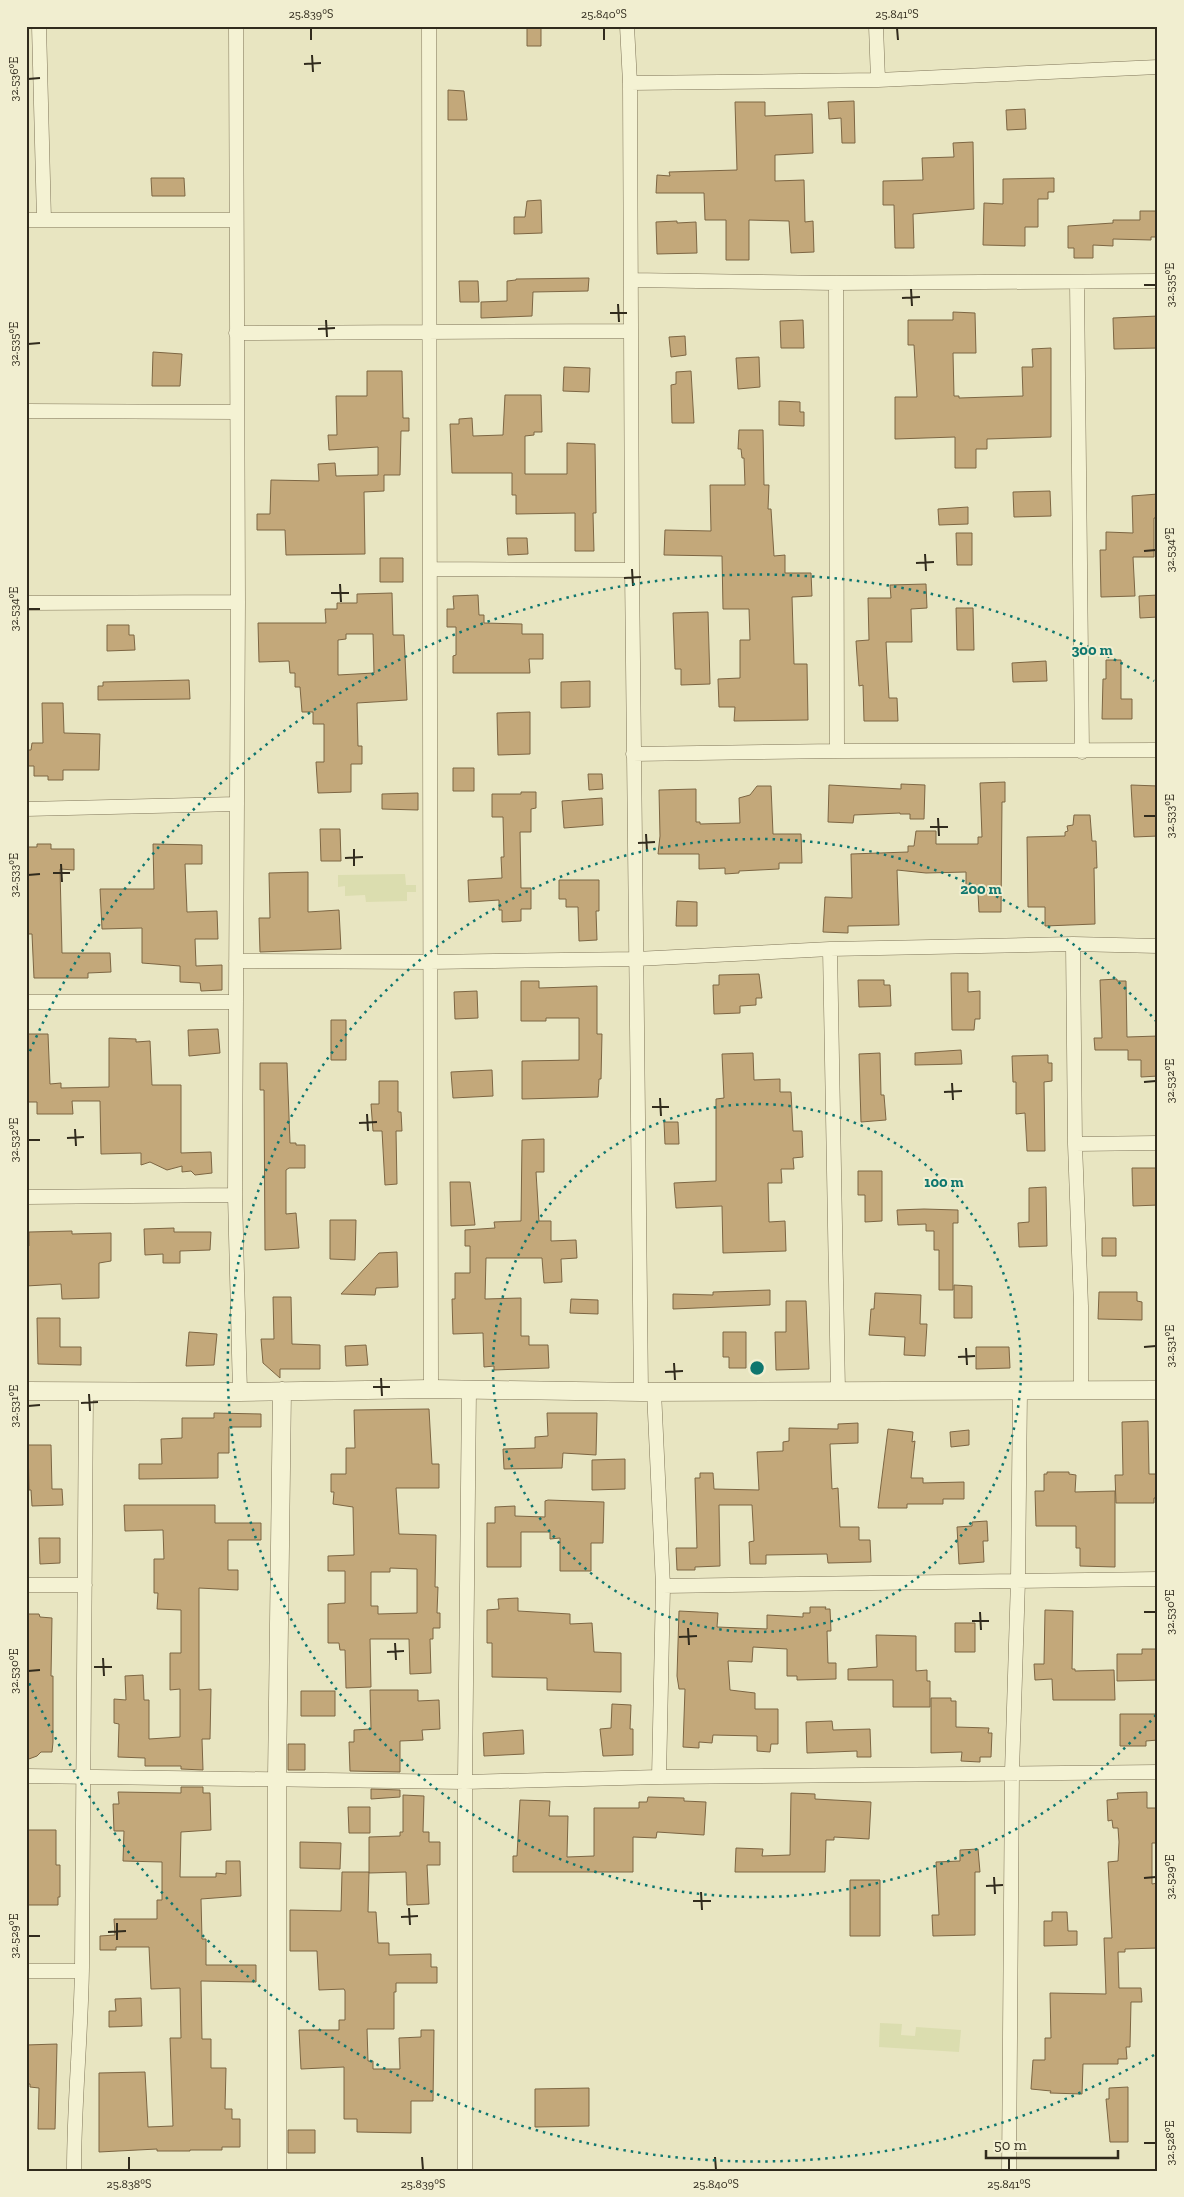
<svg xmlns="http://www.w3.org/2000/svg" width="1184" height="2197" font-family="'Zilla Slab',serif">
	<rect width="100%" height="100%" fill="#e8e5c1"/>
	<path fill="#dbddaf" d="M405,874L406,885H416V892H407V901L366,902L365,895L345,896V886L338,887V875Z
		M880,2023L902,2024L901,2035L915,2036L916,2027L961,2030L959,2052L879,2047Z"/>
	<path fill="#c3a87a" stroke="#7d6643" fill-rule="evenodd" d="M527,26H541V46H527Z
		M448,90L464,91L467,120H448Z
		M854,101L855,143H842L841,118L829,119L828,102Z
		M735,102H765V116L812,114L813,153L775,155V181L804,180L805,222L813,221L814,252L791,253L789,221L749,220V260H726V220H705L704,193H656L657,175L670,176L669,172L737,170Z
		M1025,109L1026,129L1007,130L1006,110Z
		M973,142L974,209L913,214L914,248H895L894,205H883V181L923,180L922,158L954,157L953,143Z
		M151,178H184L185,196H152Z
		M1054,178V192H1048V199H1038V227H1025V246L983,245L984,203L1003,204V179Z
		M541,200L542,233L514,234V217H525L527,201Z
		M1140,211H1158V237H1151V240L1113,239V246L1093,245V258H1074V248H1068V226L1113,223V220H1140Z
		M677,221V223L696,222L697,253L657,254L656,222Z
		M589,278L588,291L533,292L532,316L481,318V302L507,301V281L516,280V279Z
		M459,281H478L479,302H460Z
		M953,312L975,313L976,353H953L954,396H959V398L1023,396L1022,367H1033L1032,349L1051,348V437L987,439V449H976V468H955V437L895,439V397H917L914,345H908V320H953Z
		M1158,316V348L1114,349L1113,318Z
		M803,320L804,348H781L780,321Z
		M685,336L686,355L671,357L669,337Z
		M153,352L182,354L180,386H152Z
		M759,357L760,387L738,389L736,358Z
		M564,367L590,368L589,392L563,391Z
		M367,371H402L403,418H409V431H401L400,475H384V491L364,492L365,554L286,555L285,530H257V514H270L271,480L319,481L318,464L335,463L336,476L378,475V447L329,450L328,435H337L336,396H367Z
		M691,371L694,423H672L671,385L676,384V372Z
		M505,395H541L542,432H534V435L525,436V474H567V443L595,444L596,513H593L594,551H575V513L516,514V495H512V473H452L450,424H459V419L472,418L473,436L503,435Z
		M779,401L800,402V412H804V426L779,425Z
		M739,430H763L764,485H769L768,509H771L774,556L785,555V573H811L812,596L792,597L794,664H807L808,720L734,721L735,707H719L718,679L740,678V640H750L749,609H723L722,556L664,555L665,530L711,531L710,485H745L744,458H742L741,449H738Z
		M1050,491L1051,516L1014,517L1013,492Z
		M1158,494V518H1154V557H1133L1135,596L1101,597L1100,550H1106V532L1133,533L1132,496Z
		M968,507V524L939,525L938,509Z
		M956,533H972V565H957Z
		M507,538H527L528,554L508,555Z
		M380,558H403V582H380Z
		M926,584L927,608L911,609L912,642H886L889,698H897L898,721H864L863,685L859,686L856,641L869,640L868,598H891L890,585Z
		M392,593L393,635H404L407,700L357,703L358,746H362V764H351V792L318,793L316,762H324V724H313V712H302L300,687H295V673H290L289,661L259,662L258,623H326L325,609H337V603H357V594ZM346,634H373L374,673L338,675V640L346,639Z
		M478,595L479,615H484V623L522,624V634H543V659H529L530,673H453V656L456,655V627H447V609H454L453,596Z
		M1158,595V617L1140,618L1139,596Z
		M956,608H973L974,650H957Z
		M708,612L710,684L681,685V669H675L673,613Z
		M107,625H129V635H134L135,650L107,651Z
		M1106,660H1121V699H1132V719H1102L1103,679H1106Z
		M1046,661L1047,681L1013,682L1012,663Z
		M189,680L190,699L98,700V686H103V682Z
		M590,681V707L561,708V682Z
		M42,703H63L64,733L100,734L99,770H63V780H48V776H34V766H26V750H31L32,743H43Z
		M530,712V754L498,755L497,713Z
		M453,768H474V791H453Z
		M588,774H602L603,789L589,790Z
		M1005,782V802H1002L1001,912H979L978,893H966V872L926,873L897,870L899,925L848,926V933L823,932L825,897L852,898L851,854L908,852V846H914L916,831H936V844H978V837H982L980,783Z
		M901,784L925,785L924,819H910V814H900V813L854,815L853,823L828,822L829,785L901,789Z
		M1131,785L1158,786V836L1134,837Z
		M757,786H771L773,834H801L802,863H779V869L739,871V873L725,874V868L699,869V854H658L660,836L659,790L696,789V822H700V824L740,823L739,798L750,795Z
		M521,792H536V808L531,809V832H520L521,888H531V909H521V921L502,922V910H499V900L469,902L468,880L502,878L501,857H504L503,817H492V794H521Z
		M418,793V810L382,809V794Z
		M602,798L603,825L564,828L562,801Z
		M1074,815H1090L1092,841H1096L1097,868H1094L1095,924L1045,926V907H1028L1027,837L1065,836V832L1068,831L1067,826L1073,825Z
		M320,829H340L341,861H321Z
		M37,844H51V849H74V870L60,869L62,953H110L111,972L88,973V978H34L32,934H26V847H37Z
		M153,844L202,845V864H185L187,912L217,911L218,939H195L196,966L222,965V990L201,991L200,983L180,982V966L142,963V928L102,929L100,889H154Z
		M308,872V912L339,910L341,949L260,952L259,918H270L269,873Z
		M559,880H599V911H596L597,940L579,941L578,907H566V899H559Z
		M677,901L697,902V926H676Z
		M951,973H968V992L980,991V1019H975L974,1030H952Z
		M759,974L762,998H756V1005L740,1006V1013L714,1014L713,985H719V975Z
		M1117,979V981H1126L1127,1037L1158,1036V1076L1141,1077V1060H1128V1050H1095L1094,1038H1102L1100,980Z
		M858,980H884V985H890L891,1006L859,1007Z
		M521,981H539V988L597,986V1034H602L601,1079H599L598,1097L522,1099V1061L579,1060V1018H546V1021H521Z
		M477,991L478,1018L455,1019L454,992Z
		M331,1020H346V1060H331Z
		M218,1029L220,1053L189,1056L188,1030Z
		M26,1034H48L50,1084L61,1083V1088L109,1087V1038L136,1039V1042L150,1041L152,1085H181V1153L211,1152L212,1173L195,1175L191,1171L182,1172V1166L167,1170L150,1162L141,1165V1153L101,1154L100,1101H72L73,1114H37V1102H26Z
		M961,1050L962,1064L915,1065V1053Z
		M753,1053L754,1080L780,1079V1092H791L793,1131H802L803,1157L793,1158L794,1169H781L782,1183H768L769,1222L785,1221L786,1251L723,1253L722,1206L676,1208L674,1183L716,1181V1099L724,1098L722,1054Z
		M880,1053L881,1095H884L886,1120L861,1122L859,1054Z
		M1048,1055V1063H1052V1081L1044,1082L1045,1151H1027L1025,1113L1016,1114V1082H1013L1012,1056Z
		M260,1063H287L290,1143H296V1145H305V1168H289L286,1170V1214L296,1213L299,1248L265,1250L264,1090H260Z
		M492,1070L493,1096L453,1098L451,1072Z
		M379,1081H398V1112H401L402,1131H396L397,1184L385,1185L382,1131H373L371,1104H379Z
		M664,1122H678L679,1144H665Z
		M544,1139V1172H536L539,1221H551V1241L576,1240L577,1258L561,1259L562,1282L544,1283L542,1258H486L485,1299L521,1298V1336H529V1345H548L549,1368L494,1370V1366L484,1367L483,1333L453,1334L452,1299H455V1273H470V1246H465V1230L495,1228L494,1222L521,1221L522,1140Z
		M1132,1168H1158V1205L1133,1206Z
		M858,1171H882V1221L865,1222V1195H858Z
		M450,1182H470L475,1225L451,1226Z
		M1046,1187L1047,1246L1019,1247L1018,1223L1029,1222V1188Z
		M924,1209L958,1210V1223H953V1290H939V1250H934V1231H926V1224L898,1225L897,1210Z
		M330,1220H356L355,1260L330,1259Z
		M174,1228V1232H211L210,1250L180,1251V1263H163V1254L145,1255L144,1229Z
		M72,1231V1234L111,1233V1261L99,1263V1298L62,1299L61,1284L26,1286V1246H29V1232Z
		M1102,1238H1116V1256H1102Z
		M397,1252L398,1287L376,1288L375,1295L341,1294L379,1253Z
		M954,1285L972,1286V1318H954Z
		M770,1290V1305L673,1309V1294L713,1295V1292Z
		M1099,1292H1137V1301L1142,1302V1320L1098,1319Z
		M875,1293L921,1295L920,1324H927L925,1356L904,1355L905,1337L869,1335L871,1309H874Z
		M273,1297H291L292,1344L320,1345V1369H280V1378L263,1363L261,1339H274Z
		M571,1299L598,1300V1314L570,1313Z
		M786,1301H806L809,1369L776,1370L775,1332H786Z
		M37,1318H60V1347H81V1365L38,1364Z
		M189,1332L217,1334L214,1365L186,1366Z
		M723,1332H746V1368H729V1357H723Z
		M366,1345L368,1365L346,1366L345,1346Z
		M976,1347H1009L1010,1368L976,1369Z
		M429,1409L432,1464H439V1488H396L399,1534L436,1535L435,1587H438L437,1613H440V1628H433V1639H430L431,1673L410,1674L409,1639H370L371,1687L346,1688L345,1650H340L339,1643H328V1604L345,1603V1571H328V1556L354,1555L353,1507L333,1504L334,1492H331V1474H346V1448H355L354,1410ZM390,1568L417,1569V1613L378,1614V1606H371V1572H390Z
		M214,1413L261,1414V1427H229V1453H218V1478L139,1479V1464H162L161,1439L182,1438V1418H214Z
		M547,1413H597L596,1455L563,1453L562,1468L504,1469L503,1449L535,1448V1437L548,1436Z
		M1148,1421L1149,1474H1158V1498H1154V1503H1116L1115,1475H1123L1122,1422Z
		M858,1423V1443L830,1444L832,1489L838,1488L840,1527H859V1540H870L871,1562L828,1563L827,1554L766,1555V1564H750L749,1542L754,1541L752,1505H719L720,1566L695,1567V1570H677L676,1548H697L695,1478H700V1473H713L714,1489L759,1490L757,1452L783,1451V1442L789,1441V1428L838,1429V1424Z
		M888,1429L913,1432L912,1442L915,1441L911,1478H923V1483L964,1482V1499H943V1504H907V1508H878Z
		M969,1430V1445L951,1447L950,1432Z
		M28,1445H51L52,1489H62L63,1505L32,1506L31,1490H29Z
		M625,1459V1489L592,1490V1460Z
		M1047,1472H1069V1474L1076,1475L1075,1492L1115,1491V1567L1080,1566V1548H1076V1526H1036L1035,1491H1044V1474H1047Z
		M548,1500L604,1502L603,1543H591V1571H560V1538L550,1539V1532H521V1567H487V1523H495V1507L515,1506V1516L545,1517V1501Z
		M124,1505H215V1523H261V1540H228V1570H238V1590L199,1588V1690L211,1689L210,1739H202L203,1770L181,1769V1766H145V1758L118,1757L119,1724L114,1723V1699L126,1700L125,1676L143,1675L144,1700H149V1739L180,1737V1689L170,1690V1653H181V1610L157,1609L158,1593H154V1559H164L163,1530L125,1531Z
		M987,1521L988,1541H983L984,1562L959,1564L957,1527L972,1526V1522Z
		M39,1538H60V1563L40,1564Z
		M518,1598V1611L570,1614V1624L592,1623L594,1652L621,1653V1692L549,1690H547V1678L492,1677V1643H487V1610L499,1609L498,1599Z
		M810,1607H826L825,1609H830L831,1631H827L828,1663H836V1679L797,1680V1676H787V1649L753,1647L752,1662L728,1661L730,1690L755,1693V1709H778V1744H771L770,1752L757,1751V1736L713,1735L712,1743L699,1742V1748L683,1747L685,1689H679L677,1676L679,1611L718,1613L717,1627L767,1629V1615L803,1617V1613H810Z
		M1045,1610L1073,1611L1072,1669H1075V1671L1114,1670L1115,1700H1053L1052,1679L1035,1680L1034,1664H1044Z
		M26,1614H39L40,1617L52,1618L51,1676H53V1742L52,1752H41L37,1756L26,1760Z
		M955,1623H975V1652H955Z
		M876,1635L916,1636V1671L927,1670V1681H930V1707H893V1680H848V1669L877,1667Z
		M1142,1649H1158V1680L1117,1681V1654H1142Z
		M370,1690H418V1701L439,1700L440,1729L422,1730L423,1740L400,1741V1772L350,1771L349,1742H354V1730L371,1729Z
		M301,1691H335V1716H301Z
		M931,1698H951V1701H956V1727L989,1728L988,1733H992L991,1757H980V1762L961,1761L962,1752L931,1753Z
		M612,1704L631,1705L630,1729H633V1755L603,1756L600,1729L611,1728Z
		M1120,1714H1158V1740L1146,1741V1746H1120Z
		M832,1721L833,1730L870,1729L871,1757H857V1751L807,1753L806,1722Z
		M523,1730L524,1754L484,1756L483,1733Z
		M288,1744H305V1770H288Z
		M181,1787H203V1793H210L211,1830L181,1832L180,1877H216V1873L226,1874V1861H240L241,1896L201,1899L202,1939H206V1965H256V1982L201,1981L202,2039H211V2068H226L225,2109H232V2119H240V2147H222V2150H190V2151H157V2149L99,2152V2073L145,2072L148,2127L173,2126L170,2038H181L180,1988L151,1989L149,1947H116V1950H100V1936L115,1935L114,1919H157V1900H162V1862L123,1861L124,1831H114L113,1804H119L118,1792L181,1793Z
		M371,1789L400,1790V1797L371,1799Z
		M1147,1792V1808H1158V1843H1152V1884L1158,1883V1948L1125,1949V1952H1118L1119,1988H1141L1142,2002H1131L1130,2047H1126L1127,2059H1118V2064H1083L1082,2094L1050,2093L1051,2091L1031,2089L1033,2060H1045V2038H1051L1050,1993L1106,1994L1104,1938H1112L1108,1862L1118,1861L1119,1842L1118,1828H1113L1112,1820L1108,1821L1107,1800L1118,1799L1117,1793Z
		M791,1793L815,1794V1799L871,1802L869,1839L834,1837V1840H826L825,1872H735L736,1848L763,1849L762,1856L790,1855Z
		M403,1795L424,1796L423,1832H429V1842H440V1865H427L429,1904L407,1905L406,1872L369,1873V1837L400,1836V1832H403Z
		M648,1797L684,1798V1801L706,1802L704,1835L657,1832L656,1838L633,1837V1872H513V1856H517L520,1800L550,1801L549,1816H568L567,1857L594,1856V1808H639V1802H647Z
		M348,1807H370V1833H349Z
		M26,1830H56V1865H60V1897H58V1905H26Z
		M300,1842L341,1843L340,1869L300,1868Z
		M978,1849L980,1872H975V1935L933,1936L932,1915H939L936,1862L960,1861V1850Z
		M342,1872H369L368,1912H376L378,1943H389V1955L431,1954V1967H437V1983H396V1992H394V2029H367L368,2061H373V2069H400L399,2038L421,2037V2030H434L433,2101H411V2133L357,2132V2119H344V2067L301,2069L299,2030H339V2020H345V1991L344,1989L319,1990L317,1951H290V1910L341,1911Z
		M850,1880H880V1936H850Z
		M1052,1912H1067L1068,1931H1077V1945L1044,1946V1921H1052Z
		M141,1998L142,2026L109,2027V2011H116L115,1999Z
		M57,2044L55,2129H38L39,2088L30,2087V2084H26V2045Z
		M1128,2087V2142H1110L1106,2099H1109V2088Z
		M589,2088V2126L535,2127V2089Z
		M288,2130H315V2153H288Z"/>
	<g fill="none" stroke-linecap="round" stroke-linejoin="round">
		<defs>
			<path id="minor" d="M39,26L44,220
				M236,26L238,602L235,1195L240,1392
				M429,26L431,1389
				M627,26L630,83L632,570L641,1392
				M876,26L878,80
				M630,83L878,80L1158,67
				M26,220H236
				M631,280L836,283L1158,281
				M1077,282L1082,752
				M836,283L837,751
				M236,333L630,331
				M26,411L237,412
				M431,569L632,570
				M26,603L238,602
				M633,754L837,751L1158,750
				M26,809L237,804
				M1073,944L1075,1144L1081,1306V1390
				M830,949L838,1391
				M236,961L430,962L636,959L830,949L1073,944L1158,946
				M26,1002H236
				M1075,1144L1158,1143
				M26,1197L235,1195
				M654,1391L663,1586L659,1777
				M26,1585H85
				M663,1586L1158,1579
				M26,1776L465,1782L659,1777L1158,1772
				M26,1971H82
				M74,2171C74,2103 81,2035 82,1967C85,1776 85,1584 86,1392
				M465,2171V1782L469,1390
				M1009,2171L1012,1772L1018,1580L1020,1391"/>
			<path id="tertiary" d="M26,1391L240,1392L431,1389L641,1392L1158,1390
				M277,2171V1779L282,1391"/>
		</defs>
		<use href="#minor" stroke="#80765a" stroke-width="15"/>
		<use href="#tertiary" stroke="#80765a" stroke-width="19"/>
		<use href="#minor" stroke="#f4f2d3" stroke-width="14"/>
		<use href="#tertiary" stroke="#f4f2d3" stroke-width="18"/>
	</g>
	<path fill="none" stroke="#312b1d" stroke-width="2" d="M311,28V40M604,28V40M897,28L898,40M312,55L313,72M304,64L321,63M28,79L40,78M1144,285H1156M911,289L912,306M902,298L920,297M618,304L619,322M610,313H627M326,320L327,337M318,329L335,328M28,344L40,343M1144,551L1156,550M925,554L926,571M916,563L934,562M632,569L633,586M624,578L641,577M340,584L341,602M331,593H349M28,609H40M1144,816H1156M938,818L939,836M930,827H948M646,834L647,851M638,843L655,842M354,849V866M345,858L363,857M61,864L62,882M53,873H70M28,875L40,874M1144,1082L1156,1081M952,1083L953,1100M944,1092L962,1091M660,1098L661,1116M652,1107H669M367,1114L368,1131M359,1123L377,1122M75,1129L76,1146M67,1138L84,1137M28,1140H40M1144,1347L1156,1346M966,1348L967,1365M958,1357L975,1356M674,1363L675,1380M665,1372L683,1371M381,1378L382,1396M373,1387H390M89,1394L90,1411M81,1403L98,1402M28,1406L40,1405M980,1612L981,1630M1144,1612H1156M972,1621H989M688,1628L689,1645M679,1637L697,1636M395,1643L396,1660M387,1652L404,1651M103,1658L104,1676M94,1667H112M28,1671L40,1670M994,1877L995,1894M1144,1878L1156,1877M986,1886L1003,1885M701,1892L702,1910M693,1901H711M409,1908L410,1925M401,1917L418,1916M117,1923V1940M108,1932L126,1931M28,1936H40M1144,2143H1156M129,2157V2170M422,2157L423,2170M715,2157L716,2170M1009,2157V2170"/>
	<g fill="none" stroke="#0f766e" stroke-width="2.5" stroke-dasharray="2.5 5">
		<circle cx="757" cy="1368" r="264"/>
		<path d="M1156 1715A529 529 0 1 1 1156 1021"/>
		<path d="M1154 2055A793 793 0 0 1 27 1678M27 1058A793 793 0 0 1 1154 681"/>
	</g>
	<circle cx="757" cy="1368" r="8" fill="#0f766e" stroke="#f1eed0" stroke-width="2.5"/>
	<g font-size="15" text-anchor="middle" font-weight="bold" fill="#0f766e" stroke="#f1eed0" stroke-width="4" stroke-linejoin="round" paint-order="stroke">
		<text x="1092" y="655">300 m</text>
		<text x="981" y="894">200 m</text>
		<text x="944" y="1187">100 m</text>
	</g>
	<rect width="1184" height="2197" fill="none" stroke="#f1eed0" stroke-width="55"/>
	<path d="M986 2150v8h132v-8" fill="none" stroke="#312b1d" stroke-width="2.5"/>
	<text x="994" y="2150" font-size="15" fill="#312b1d" stroke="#f1eed0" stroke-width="4" paint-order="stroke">50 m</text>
	<rect x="28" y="28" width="1128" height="2142" fill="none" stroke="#312b1d" stroke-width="2"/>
	<g font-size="12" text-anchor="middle" fill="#312b1d">
		<text x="311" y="18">25.839°S</text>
		<text x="604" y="18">25.840°S</text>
		<text x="897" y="18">25.841°S</text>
		<text transform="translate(14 79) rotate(-90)" y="4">32.536°E</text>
		<text transform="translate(1170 285) rotate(-90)" y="4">32.535°E</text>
		<text transform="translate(14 344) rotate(-90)" y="4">32.535°E</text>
		<text transform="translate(1170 550) rotate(-90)" y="4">32.534°E</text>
		<text transform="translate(14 609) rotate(-90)" y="4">32.534°E</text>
		<text transform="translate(1170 816) rotate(-90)" y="4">32.533°E</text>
		<text transform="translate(14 875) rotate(-90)" y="4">32.533°E</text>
		<text transform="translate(1170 1081) rotate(-90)" y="4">32.532°E</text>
		<text transform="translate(14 1140) rotate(-90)" y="4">32.532°E</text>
		<text transform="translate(1170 1346) rotate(-90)" y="4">32.531°E</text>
		<text transform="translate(14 1406) rotate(-90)" y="4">32.531°E</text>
		<text transform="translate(1170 1612) rotate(-90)" y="4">32.530°E</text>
		<text transform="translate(14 1671) rotate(-90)" y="4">32.530°E</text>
		<text transform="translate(1170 1877) rotate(-90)" y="4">32.529°E</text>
		<text transform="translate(14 1936) rotate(-90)" y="4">32.529°E</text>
		<text transform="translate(1170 2143) rotate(-90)" y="4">32.528°E</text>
		<text x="129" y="2188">25.838°S</text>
		<text x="423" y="2188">25.839°S</text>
		<text x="716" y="2188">25.840°S</text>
		<text x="1009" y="2188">25.841°S</text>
	</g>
</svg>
